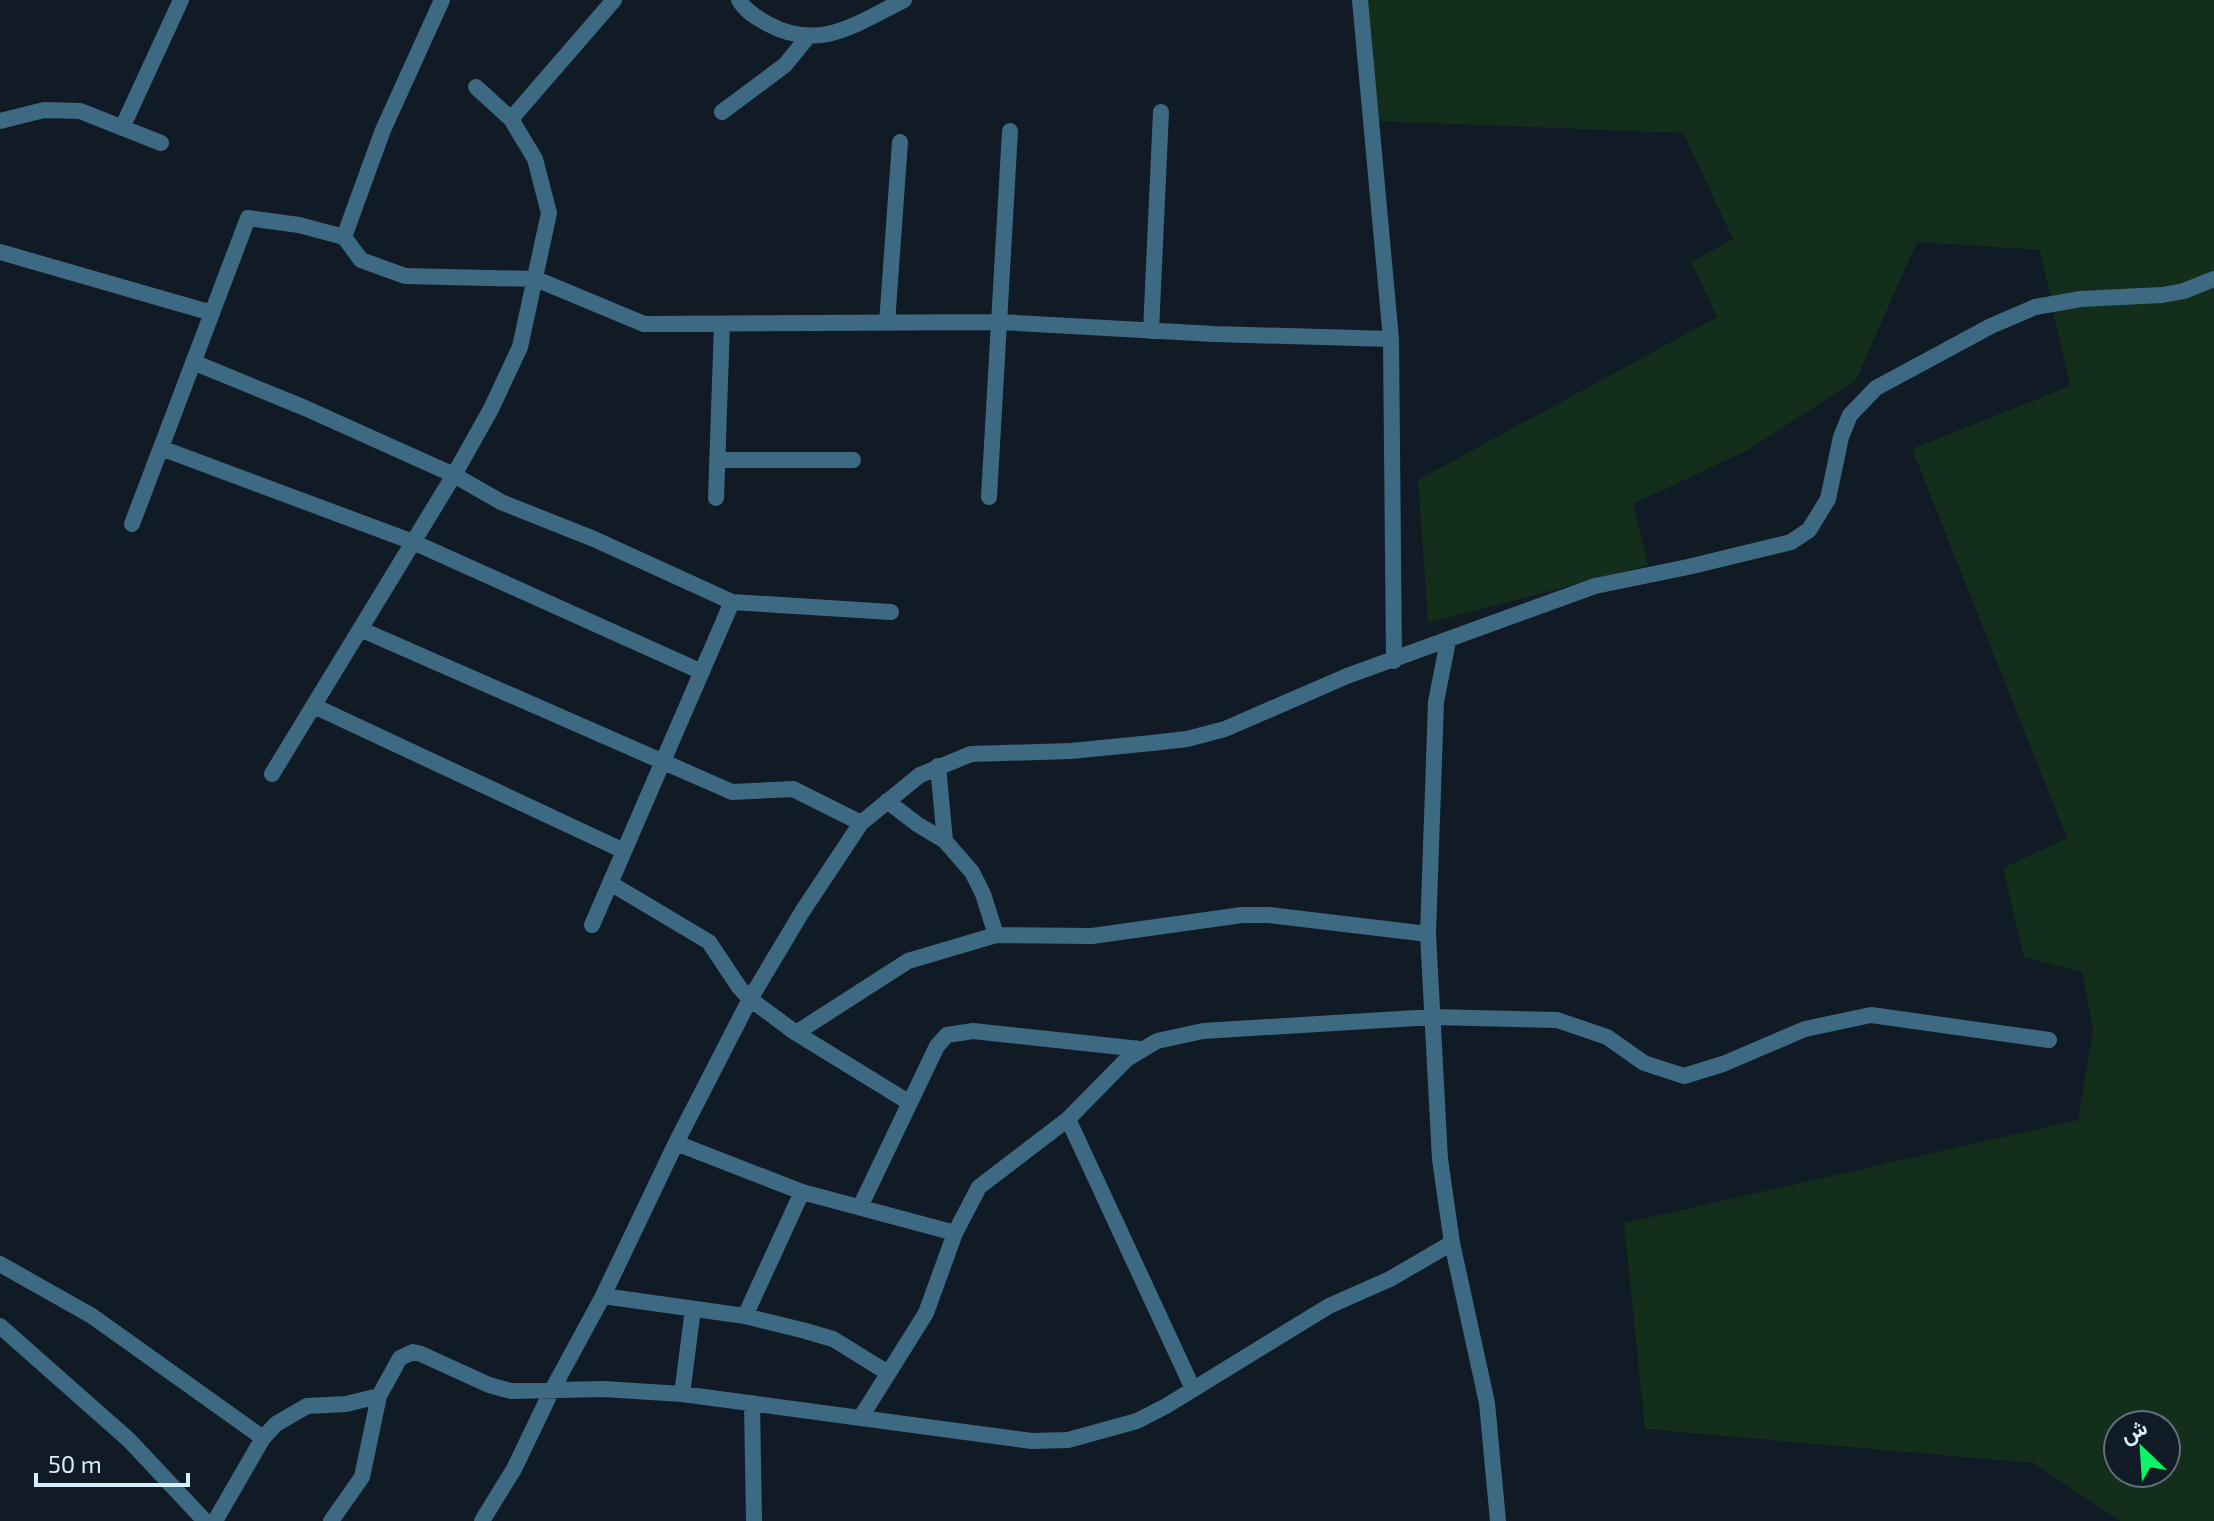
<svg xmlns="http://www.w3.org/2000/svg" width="2214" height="1521" font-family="'Exo 2',Vazirmatn,sans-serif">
	<rect width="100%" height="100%" fill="#101b25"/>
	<path fill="#132e1a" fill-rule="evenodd" d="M1361,0H2214V1521H2120L2033,1463L1645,1429L1624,1223L2078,1120L2093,1029L2082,972L2024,957L2003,868L2067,838L1912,449L2070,386L2040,250L1917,242L1856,380L1748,450L1633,504L1648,565L1428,623L1418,480L1717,317L1691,262L1733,239L1683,133L1376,121ZM2118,1425H2166V1473H2118Z"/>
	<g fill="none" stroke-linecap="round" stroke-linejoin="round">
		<path stroke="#3d6a82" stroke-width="16" d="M739,0C745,11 757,18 768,24C820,52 856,24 904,0
			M1360,0L1391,339L1394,661
			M722,112L785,65L807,38
			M511,119L614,0
			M0,121L44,110L80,111L161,143
			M122,128L181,0
			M344,237L383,130L442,0
			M0,252L212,313
			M887,323L900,142
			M1151,331L1161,112
			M193,362L305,408L454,475L501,502L594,539L732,602L891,612
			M161,448L413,542L702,672
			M717,460H853
			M989,497L1010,131
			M716,498L722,324
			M132,524L248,218L299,225L344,237L361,260L405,276L536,279L644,324L999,322L1214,334L1391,339
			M360,629L732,792L793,789L861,823
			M1448,641L1436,702L1428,934L1440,1159L1452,1243L1487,1403L1498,1521
			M314,706L624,851
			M938,766L945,841
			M272,774L454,475L491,409L520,347L549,213L535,159L511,119L476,87
			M887,801L917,824L945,841L972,872L983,894L996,935
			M610,883L709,942L739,987L750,999L796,1033L910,1103
			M592,925L732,602
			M796,1033L908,961L996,935L1092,936L1242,915H1269L1428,934
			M1068,1119L1193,1389
			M676,1143L802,1192L955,1233
			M860,1207L937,1046L947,1035L973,1031L1140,1049
			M0,1264L92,1316L263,1438
			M603,1296L745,1316L802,1330L833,1339L888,1373
			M745,1316L802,1192
			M0,1326L129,1440L205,1521
			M682,1394L693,1309
			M752,1403L754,1521
			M861,1417L926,1313L955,1233L979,1187L1068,1119L1127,1059L1157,1041L1203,1031L1433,1017L1557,1020L1607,1037L1644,1063L1684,1076L1723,1064L1805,1029L1871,1015L2049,1040
			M215,1521L263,1438L276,1424L307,1406L346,1404L379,1396L400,1358L413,1352L421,1354L489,1385L511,1391L603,1389L682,1394L1032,1441L1068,1440L1137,1421L1166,1406L1329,1306L1390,1279L1452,1243
			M331,1521L362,1477L379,1396
			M482,1521L514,1469L551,1392L603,1296L676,1143L750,999L802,912L861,823L920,775L971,754L1071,751L1152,743L1187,739L1225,729L1347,676L1595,586L1688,567L1791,542L1809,530L1828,499L1841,437L1850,415L1876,388L1991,326L2035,307L2081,299L2162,295L2184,291L2214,279"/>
	</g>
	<g transform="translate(2142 1449) rotate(335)"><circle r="38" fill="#101b25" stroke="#5f6f7b" stroke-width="2"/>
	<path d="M0-6L14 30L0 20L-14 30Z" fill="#0af467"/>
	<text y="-12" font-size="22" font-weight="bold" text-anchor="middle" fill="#d5edfd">ش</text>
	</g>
	<path d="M36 1473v12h152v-12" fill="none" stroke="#d5edfd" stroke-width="4"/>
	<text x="48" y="1473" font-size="24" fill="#d5edfd" stroke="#101b25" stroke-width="6" paint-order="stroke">50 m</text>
</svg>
